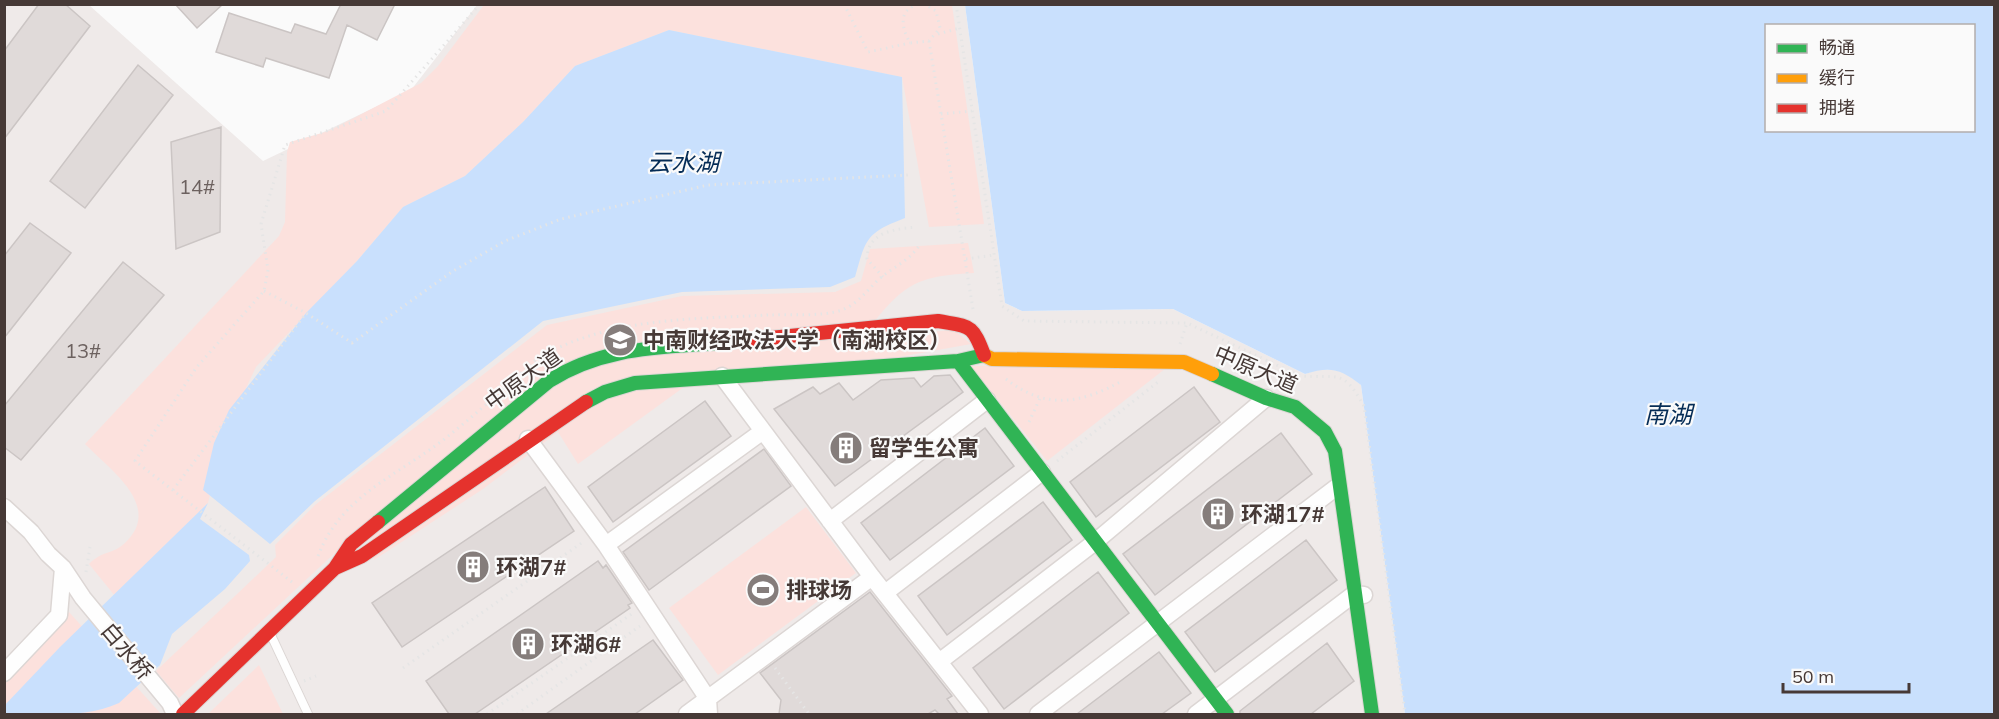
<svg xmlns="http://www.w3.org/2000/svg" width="1999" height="719" font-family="Mulish,'Noto Sans SC',sans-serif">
	<rect width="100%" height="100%" fill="#fafafa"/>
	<path fill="#efeae9" d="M4,5H89L263,161L411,90L477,5H965L1005,303L1022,311L1173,309L1305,374L1320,369L1344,371L1361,385L1405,714H5Z"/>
	<path fill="#fce1dd" d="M484,5H952L984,224L929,227L902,77L669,30L575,66L523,122L465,176L403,207L357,261L256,367L226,430L208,503L115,596L89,564C103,550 112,555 125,543C164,506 109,469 85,444L279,236L285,222L287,152L290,142L329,131L421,83L438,66Z
		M968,243L974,273C920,276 905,282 872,325L603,350L338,550L179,698L156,671L276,557L275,545L315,505L547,325L682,296L835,292L861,281L870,249Z
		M954,330L971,344L877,361L684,387L578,464L558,432L483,489L374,560L371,531L574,371L627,356Z
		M1170,365L1047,461L971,366Z
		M806,507L856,573L718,675L669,608Z
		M69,612L161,714H5L4,682Z
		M259,665L283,714H208Z"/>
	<path fill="#c9e0fd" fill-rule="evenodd" d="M965,5H1994V714H1405L1361,385C1341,369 1330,366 1305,374L1173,309L1022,311L1005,303ZM1766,26H1974V130H1766Z
		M669,30L902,77L905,218C866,233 866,238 855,277L830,287L682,292L543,321L315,501L270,544L203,490L214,443L229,410L306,313L357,261L403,207L465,176L523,122L575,66Z
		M208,503L200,519L249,555L250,561L225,589L172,634L160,665L119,703C84,719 42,714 5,714L4,706L60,647Z"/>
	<path fill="#e0dad9" stroke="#cbc5c4" stroke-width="1.5" d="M39,4H65L90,26L4,139V51Z
		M175,4H223L197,28Z
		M341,4H395L377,40L347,25L329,78L266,58L263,67L216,52L229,13L291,33L295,24L326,34Z
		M138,65L173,95L85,208L50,181Z
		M221,127L220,232L176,249L171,142Z
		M30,223L71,253L4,338V256Z
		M123,262L164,295L21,460L4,447V406Z
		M950,375L963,392L835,486L774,409L813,387L820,394L839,383L853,400L881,380L914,378L921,387L934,376Z
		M1194,387L1220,422L1096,517L1070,482Z
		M705,401L731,436L613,522L588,487Z
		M985,428L1014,466L890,560L861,523Z
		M1281,433L1312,474L1155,595L1123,554Z
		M764,449L791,486L649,590L623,552Z
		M545,487L574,531L402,647L372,603Z
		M1043,502L1072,540L947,635L918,596Z
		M1306,540L1337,580L1215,672L1185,632Z
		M598,561L603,568L606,565L632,603L628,605L630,608L475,714H449L426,681Z
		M1098,572L1129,613L1004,709L973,668Z
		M870,592L952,696L947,699L958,714H939L935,710L928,714H779L781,700L760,673Z
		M653,640L683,680L635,714H546Z
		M1327,643L1354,681L1311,714H1240V711Z
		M1159,652L1191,693L1162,714H1077Z"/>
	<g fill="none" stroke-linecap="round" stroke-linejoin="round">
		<defs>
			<path id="lane" d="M270,633L308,714"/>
			<path id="street" d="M722,376L872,577L980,714
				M528,439L606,545L708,699L709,714
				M4,507L31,532L48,554L63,568L83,598L170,703L175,714
				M830,521L987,400
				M606,545L763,431
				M885,593L1042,472
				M939,662L1095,542L1266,398
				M4,673L59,615L63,568
				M687,714L872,577
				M1038,714L1338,486
				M1196,714L1354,594L1364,595"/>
			<path id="fast" d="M958,361L1227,714
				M1212,374L1266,398L1295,407L1325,432L1335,451L1372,714
				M586,402L605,392L635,383L958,361L984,355
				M378,522L549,381C606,345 664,348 729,342"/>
			<path id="slow" d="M984,355L992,359L1184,362L1212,374"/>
			<path id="jam" d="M729,342L938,321C970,327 972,323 984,355
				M335,568L362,556L586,402
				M183,714L335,568L351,544L378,522"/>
		</defs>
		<use href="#lane" stroke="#dcd6d4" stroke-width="10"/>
		<use href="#street" stroke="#dcd6d4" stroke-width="19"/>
		<use href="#fast" stroke="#dcd6d4" stroke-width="16"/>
		<use href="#slow" stroke="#dcd6d4" stroke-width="16"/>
		<use href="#jam" stroke="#dcd6d4" stroke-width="16"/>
		<path stroke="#e5e5e5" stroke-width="3" stroke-dasharray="1.5 4.5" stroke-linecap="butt" d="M844,4L868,52L910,43
			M918,4C897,11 902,28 910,43L929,41L940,28L936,11L924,4
			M956,4L1002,306L1024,321L1187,323L1300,376C1338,379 1342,367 1364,406L1405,714
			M938,34L960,28
			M929,41L973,309
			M941,114L972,111
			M966,259L994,255
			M883,277L867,259C867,232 895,229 916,227
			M264,291L306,313L352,343L453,271L505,241L561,219L708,185L908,175
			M1180,344L1187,323
			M1006,379C1046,410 1080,404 1122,381
			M1029,422L1041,396
			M1057,461L1158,382
			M173,490L306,313
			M318,556C341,495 399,475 447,437C478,413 507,385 537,359C605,318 691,319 769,315C791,314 821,317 842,310C857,304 866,292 877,281C891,268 908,262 919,246
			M86,572L90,547
			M292,582L135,461L196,368L264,291L268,270L261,224L285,145L386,111L480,4
			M403,668L583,542
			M775,668L809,714
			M304,681L316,676
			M487,714L633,613
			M517,714L640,626"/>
		<use href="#lane" stroke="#fefefe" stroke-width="8"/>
		<use href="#street" stroke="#fefefe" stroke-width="16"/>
		<use href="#fast" stroke="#30b455" stroke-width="14"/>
		<use href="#slow" stroke="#ff9f0a" stroke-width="14"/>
		<use href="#jam" stroke="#e5322d" stroke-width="14"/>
	</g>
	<defs>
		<symbol id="university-disc" viewBox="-11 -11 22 22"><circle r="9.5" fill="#857d7b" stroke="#fafafa"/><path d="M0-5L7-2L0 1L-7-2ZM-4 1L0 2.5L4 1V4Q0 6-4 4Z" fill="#fff"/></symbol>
		<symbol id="building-disc" viewBox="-11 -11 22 22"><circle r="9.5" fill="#857d7b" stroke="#fafafa"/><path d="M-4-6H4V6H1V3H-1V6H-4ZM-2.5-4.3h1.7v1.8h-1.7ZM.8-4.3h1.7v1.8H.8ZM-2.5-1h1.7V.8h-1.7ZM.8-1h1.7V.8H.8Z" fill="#fff"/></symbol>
		<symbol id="stadium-disc" viewBox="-11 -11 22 22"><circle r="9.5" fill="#857d7b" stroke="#fafafa"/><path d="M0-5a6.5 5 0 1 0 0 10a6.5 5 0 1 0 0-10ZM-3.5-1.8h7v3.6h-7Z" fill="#fff"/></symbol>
	</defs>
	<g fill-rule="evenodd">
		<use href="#university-disc" x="601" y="321" width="38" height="38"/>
		<use href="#building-disc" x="827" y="429" width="38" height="38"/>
		<use href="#building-disc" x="1199" y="495" width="38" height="38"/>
		<use href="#building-disc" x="454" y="548" width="38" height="38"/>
		<use href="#stadium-disc" x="744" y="571" width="38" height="38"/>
		<use href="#building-disc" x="509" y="625" width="38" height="38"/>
	</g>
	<g text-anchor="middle" stroke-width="4.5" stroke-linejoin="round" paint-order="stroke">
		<g font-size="20" fill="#6c615f">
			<text x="197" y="194">14#</text>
			<text x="83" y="358">13#</text>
		</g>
		<g font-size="22" font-weight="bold" fill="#463936" stroke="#fafafa" text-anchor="start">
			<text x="643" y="348">中南财经政法大学（南湖校区）</text>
			<text x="869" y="456">留学生公寓</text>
			<text x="1241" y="522">环湖17#</text>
			<text x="496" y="575">环湖7#</text>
			<text x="786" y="598">排球场</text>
			<text x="551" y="652">环湖6#</text>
		</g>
		<g font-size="22" fill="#463936" stroke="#fafafa">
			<text transform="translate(1256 369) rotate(23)" y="8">中原大道</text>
			<text transform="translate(523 379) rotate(-36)" y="8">中原大道</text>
			<text transform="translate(127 651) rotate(50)" y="8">白水桥</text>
		</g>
		<g font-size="24" font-style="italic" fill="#052c56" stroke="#fafafa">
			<text x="683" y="171">云水湖</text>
			<text x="1668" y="423">南湖</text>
		</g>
	</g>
	<rect width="1999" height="719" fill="none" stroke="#463936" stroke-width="12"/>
	<rect x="1765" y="24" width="210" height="108" fill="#fafafa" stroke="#b2adac" stroke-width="1.5"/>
	<rect x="1777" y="44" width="30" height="9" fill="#30b455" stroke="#b2adac" stroke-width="1.5"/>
	<text x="1819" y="54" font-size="18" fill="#463936">畅通</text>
	<rect x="1777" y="74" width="30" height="9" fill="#ff9f0a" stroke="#b2adac" stroke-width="1.5"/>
	<text x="1819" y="84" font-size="18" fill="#463936">缓行</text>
	<rect x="1777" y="104" width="30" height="9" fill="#e5322d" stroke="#b2adac" stroke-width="1.5"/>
	<text x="1819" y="114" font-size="18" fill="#463936">拥堵</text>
	<path d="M1783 683v9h126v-9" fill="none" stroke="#463936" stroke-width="3"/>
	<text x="1792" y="683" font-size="18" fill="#463936" stroke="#fafafa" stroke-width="4.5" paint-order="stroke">50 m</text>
</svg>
